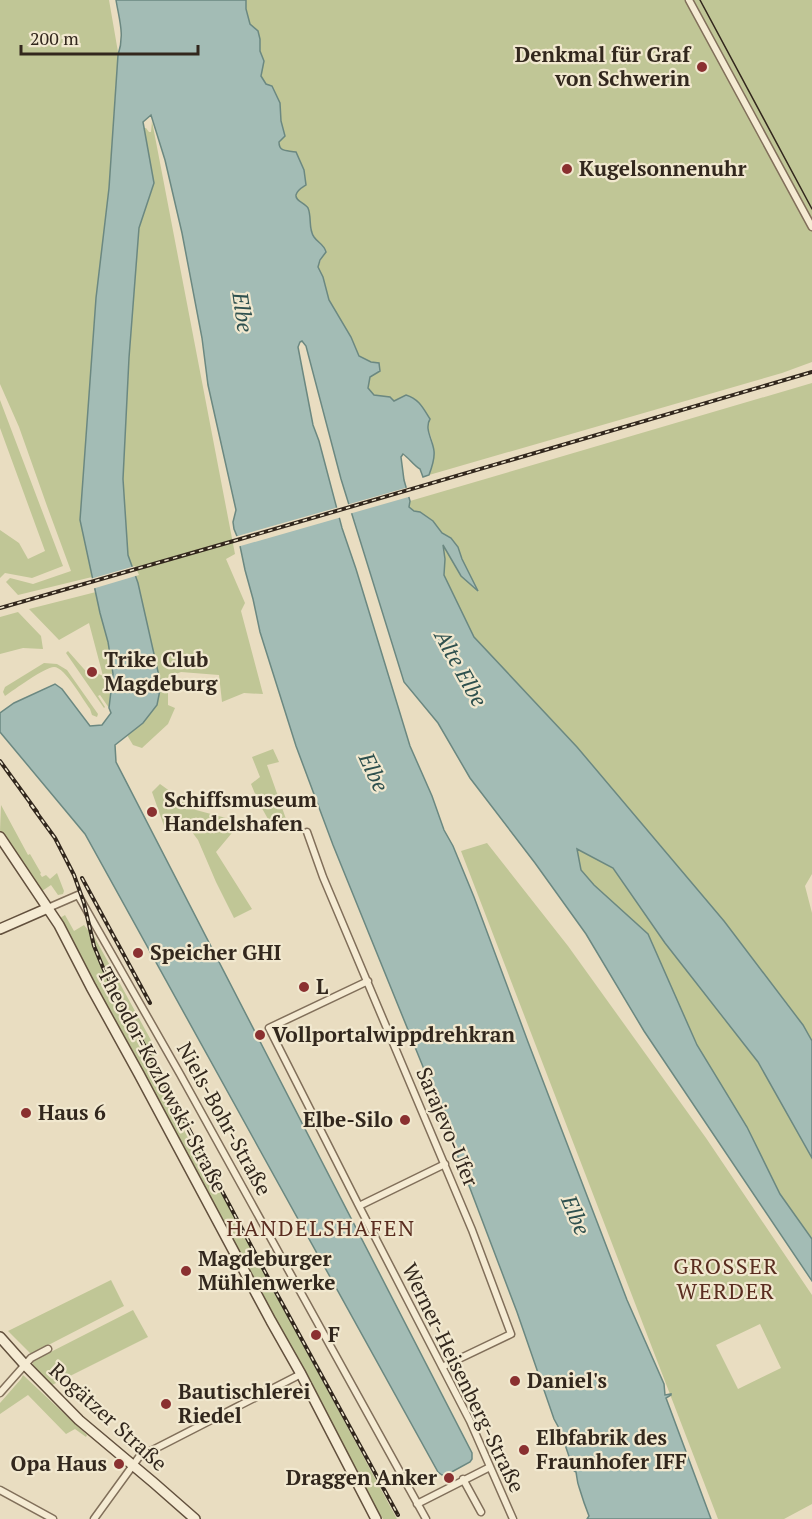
<svg xmlns="http://www.w3.org/2000/svg" width="812" height="1519" font-family="'PT Serif',serif">
	<rect width="100%" height="100%" fill="#e9ddc1"/>
	<path fill="#c0c696" fill-rule="evenodd" d="M0,0H109L118,52L109,188L96,298L80,520L92,577L18,595L6,582L10,578L33,584L71,571L47,506L19,427L0,384Z
		M246,0H812V362L782,373L429,475C433,464 435,451 432,440C430,433 427,429 428,421L397,401H394L387,397L374,395L368,388L371,362L359,356L351,337L329,300L323,277L318,267L323,255L321,245L315,238L312,232L308,209L296,198L297,192L306,185L304,170L296,152C288,150 279,153 279,142L285,136L281,121L261,76L263,61L260,51V39L258,31L250,24L245,9Z
		M152,121L235,554L226,559L245,603L241,611L263,694L244,693L222,702L219,675L181,672L168,677V705L175,708L168,724L142,748L133,745L127,735L143,723L138,584L128,555L123,479L129,358L139,228L154,183L144,128H146L149,132H151Z
		M812,383V874L805,886L812,913V1041L803,1025L724,921L577,747L474,637L444,575L445,558L442,543L461,576L477,589L462,559L458,547L451,538L442,534L433,521L420,512L414,511L409,507L410,501Z
		M0,400L63,566L32,578L5,573L0,578V530L19,543L28,559L45,551L0,428Z
		M96,592C104,631 119,668 109,708L100,695L98,696L105,707L104,708L66,653L68,651L91,677L97,673L103,676L89,623L59,640L29,609Z
		M18,612L41,636L43,649L23,648L0,654V617Z
		M44,663L57,664L67,670L98,714L97,717L92,715L90,709C83,700 65,667 54,667C45,667 14,690 5,696L3,692L5,687Z
		M273,749L279,762L267,765L286,819H268L259,803L251,784L260,777L252,757Z
		M160,784L196,810L241,822L216,852L252,909L234,918L216,882L198,840L189,828L180,833L164,826L152,792Z
		M1,805L28,855L30,854L41,873L40,874L42,877L46,875L50,879L57,873L64,891L63,894L58,895L51,885L42,891L0,831Z
		M487,843L568,946L706,1138L812,1295V1504L784,1519H718L461,851ZM760,1324L781,1368L738,1389L716,1345Z
		M577,849L613,868L665,943L758,1062L812,1158V1239L780,1194L747,1127L697,1045L648,935L594,885L581,870Z
		M65,915L74,931L84,925L88,930L90,929L158,1053L149,1059L397,1519H383C362,1490 349,1457 333,1425C320,1397 304,1368 286,1341L185,1155L171,1124L145,1074L107,1010L83,960L60,918Z
		M111,1280L124,1306L31,1354L8,1331Z
		M133,1310L148,1337L52,1385L33,1365V1362L35,1360Z
		M23,1375L87,1435L86,1437L75,1429L66,1434L28,1395L0,1414V1403L21,1379Z"/>
	<path fill="#a3bcb5" stroke="#6b8881" stroke-width="1.5" d="M116,0H246V9L250,24L258,31L260,39V51L264,61L261,76L266,84L272,86L280,103L281,121L285,136L279,142C279,153 288,150 296,152L304,170L306,185C303,187 297,190 296,195C295,201 305,203 308,208C312,217 308,229 314,237C318,243 324,244 326,252L320,260L318,267L323,277L329,300L351,337L359,356L371,362L379,363L380,371L370,377L368,388L374,395L390,397L394,401L406,395C419,399 423,408 430,419C424,429 433,440 434,451C435,459 432,467 429,475L423,477L420,469C414,466 409,458 403,454L401,457L404,480L410,501L409,507L414,511L420,512L433,521L442,533L451,538L458,547L462,559L478,591L461,576L443,545L445,559L444,575L474,637L577,747L724,921L803,1025L812,1041V1158L758,1062L665,943L613,868L577,849L581,870L594,885L648,934L697,1045L747,1127L780,1194L812,1239V1281L644,1031L586,934L535,863L470,778L438,723L404,682L341,479L306,346L302,341L300,342L298,347L313,425L319,441L342,528L356,569L410,746L432,796L444,830L453,846L474,897L528,1042L627,1300L664,1384L665,1395L671,1394V1395L666,1398L711,1519H587L589,1516C585,1506 582,1497 579,1487C577,1482 577,1477 576,1472L574,1471L560,1430L554,1419L517,1312L457,1154C453,1130 441,1106 430,1084L333,845L296,746L260,632L253,599L245,570L239,541L234,529L233,522L236,510L208,385L202,338L182,233L165,160L151,115L143,122L154,183L139,228L129,358L123,479L128,555L138,583L161,685L157,705L143,723L115,745L116,762L472,1453V1459L470,1462L448,1474L442,1475L438,1472L85,834L0,732V713L14,703L55,684L62,689L90,726L102,725L111,713L109,708L113,674L108,642L100,613L80,520L96,298L109,188L118,55C125,35 119,19 116,0Z"/>
	<path fill="#e9ddc1" d="M409,487L412,496L349,514L346,505Z
		M339,507L342,517L237,547L234,537Z
		M135,566L139,575L92,589L90,579Z"/>
	<g fill="none" stroke-linecap="round" stroke-linejoin="round">
		<defs>
			<path id="street" d="M689,0L812,227
				M307,832L323,877L472,1230L511,1334L442,1367
				M48,908L78,895L180,1074L426,1519
				M368,981L269,1028L359,1206L470,1421L513,1519
				M359,1206L445,1164
				M0,1393L31,1358L48,1349
				M463,1479L481,1512
				M0,1490L53,1519
				M417,1504L490,1467
				M94,1519L139,1457L301,1374"/>
			<path id="secondary" d="M0,837L59,925L91,987L139,1074L271,1321L301,1374L376,1519
				M0,929L48,908
				M0,1337L25,1365L79,1420L154,1483L195,1519"/>
		</defs>
		<use href="#street" stroke="#816f5a" stroke-width="9"/>
		<use href="#secondary" stroke="#62503d" stroke-width="12"/>
		<use href="#street" stroke="#f5ebd3" stroke-width="6"/>
		<use href="#secondary" stroke="#f5ebd3" stroke-width="9"/>
		<path stroke="#32271d" stroke-width="1.5" d="M700,0L812,209"/>
		<defs>
			<path id="rail" d="M0,608L237,540L812,372
				M0,761L37,812
				M31,805L55,838L74,875L84,903L94,946L104,970L272,1285L398,1515
				M82,878L150,1003"/>
		</defs>
		<use href="#rail" stroke="#32271d" stroke-width="4"/>
		<use href="#rail" stroke="#f1e8cf" stroke-width="1.5" stroke-dasharray="4.5" stroke-linecap="butt"/>
	</g>
	<g fill="#8a3030" stroke="#f1e8cf" stroke-width="2">
		<circle cx="702" cy="67" r="6"/>
		<circle cx="567" cy="169" r="6"/>
		<circle cx="92" cy="672" r="6"/>
		<circle cx="152" cy="812" r="6"/>
		<circle cx="138" cy="953" r="6"/>
		<circle cx="304" cy="987" r="6"/>
		<circle cx="260" cy="1035" r="6"/>
		<circle cx="26" cy="1113" r="6"/>
		<circle cx="405" cy="1120" r="6"/>
		<circle cx="186" cy="1271" r="6"/>
		<circle cx="316" cy="1335" r="6"/>
		<circle cx="515" cy="1381" r="6"/>
		<circle cx="166" cy="1404" r="6"/>
		<circle cx="524" cy="1450" r="6"/>
		<circle cx="119" cy="1464" r="6"/>
		<circle cx="449" cy="1478" r="6"/>
	</g>
	<g text-anchor="middle" stroke-width="4.5" stroke-linejoin="round" paint-order="stroke">
		<g font-size="21" font-weight="bold" fill="#32271d" stroke="#f1e8cf" text-anchor="start">
			<text x="690" y="62" text-anchor="end">Denkmal für Graf<tspan x="690" dy="24">von Schwerin</tspan></text>
			<text x="579" y="176">Kugelsonnenuhr</text>
			<text x="104" y="667">Trike Club<tspan x="104" dy="24">Magdeburg</tspan></text>
			<text x="164" y="807">Schiffsmuseum<tspan x="164" dy="24">Handelshafen</tspan></text>
			<text x="150" y="960">Speicher GHI</text>
			<text x="316" y="994">L</text>
			<text x="272" y="1042">Vollportalwippdrehkran</text>
			<text x="38" y="1120">Haus 6</text>
			<text x="393" y="1127" text-anchor="end">Elbe-Silo</text>
			<text x="198" y="1266">Magdeburger<tspan x="198" dy="24">Mühlenwerke</tspan></text>
			<text x="328" y="1342">F</text>
			<text x="527" y="1388">Daniel's</text>
			<text x="178" y="1399">Bautischlerei<tspan x="178" dy="24">Riedel</tspan></text>
			<text x="536" y="1445">Elbfabrik des<tspan x="536" dy="24">Fraunhofer IFF</tspan></text>
			<text x="107" y="1471" text-anchor="end">Opa Haus</text>
			<text x="437" y="1485" text-anchor="end">Draggen Anker</text>
		</g>
		<g font-size="21" fill="#32271d" stroke="#f1e8cf">
			<text transform="translate(162 1080) rotate(62)" y="7">Theodor-Kozlowski-Straße</text>
			<text transform="translate(224 1119) rotate(61)" y="7">Niels-Bohr-Straße</text>
			<text transform="translate(447 1127) rotate(67)" y="7">Sarajevo-Ufer</text>
			<text transform="translate(463 1378) rotate(64)" y="7">Werner-Heisenberg-Straße</text>
			<text transform="translate(108 1417) rotate(42)" y="7">Rogätzer Straße</text>
		</g>
		<g font-size="22" font-style="italic" fill="#2e504e" stroke="#f1e8cf">
			<text transform="translate(243 312) rotate(82)" y="8">Elbe</text>
			<text transform="translate(461 668) rotate(61)" y="8">Alte Elbe</text>
			<text transform="translate(374 772) rotate(65)" y="8">Elbe</text>
			<text transform="translate(576 1215) rotate(67)" y="8">Elbe</text>
		</g>
		<g font-size="22" letter-spacing="1.5" fill="#5a2d20" stroke="#f1e8cf">
			<text x="321" y="1236">HANDELSHAFEN</text>
			<text x="726" y="1274">GROSSER<tspan x="726" dy="25">WERDER</tspan></text>
		</g>
	</g>
	<path d="M21 45v9h177v-9" fill="none" stroke="#32271d" stroke-width="3"/>
	<text x="30" y="45" font-size="18" fill="#32271d" stroke="#f1e8cf" stroke-width="4.5" paint-order="stroke">200 m</text>
</svg>
